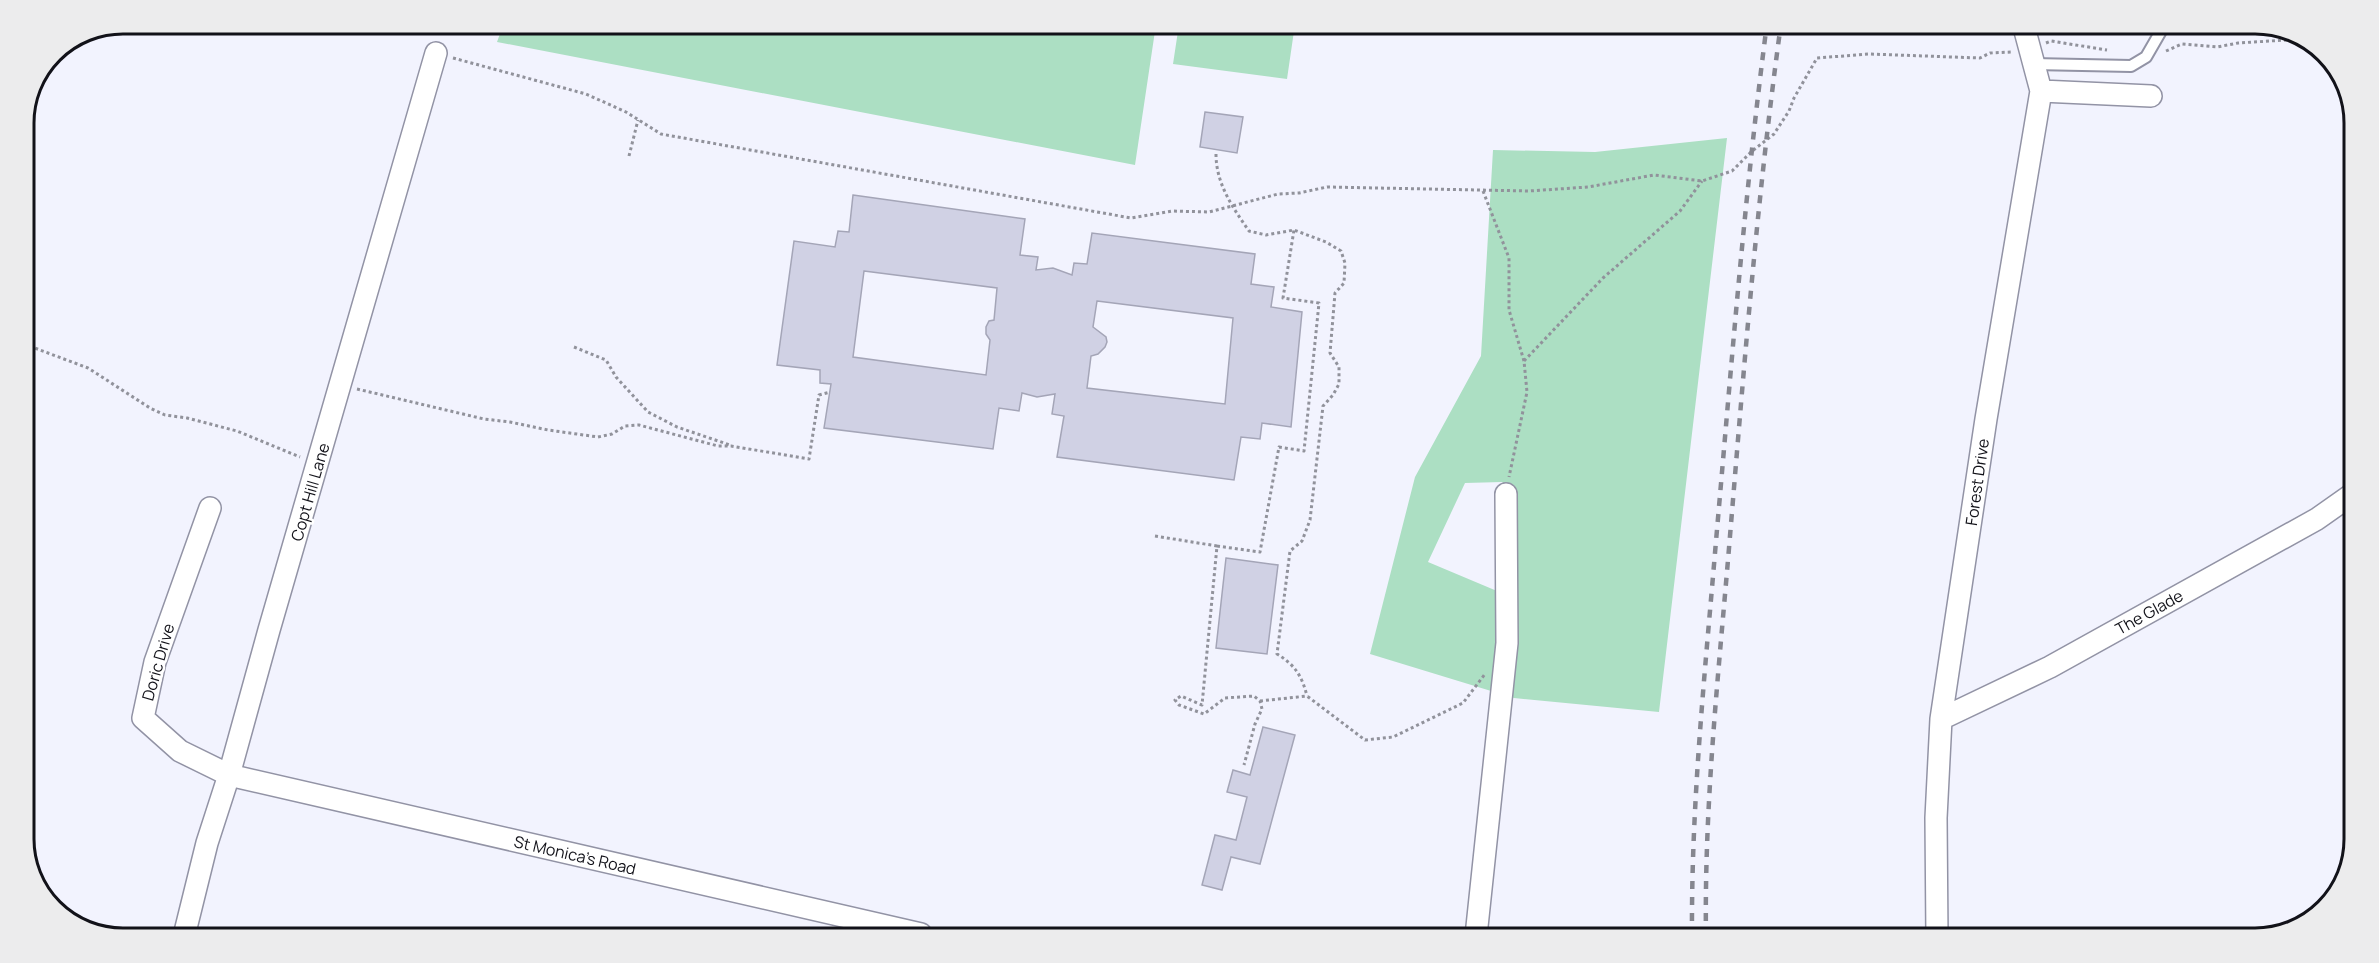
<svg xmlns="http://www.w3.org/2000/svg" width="2379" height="963" font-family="Manrope,sans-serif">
	<rect width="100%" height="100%" fill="#f2f3fe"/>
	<path fill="#acdfc3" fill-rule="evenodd" d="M501,31H1155L1135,165L497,42Z
		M1178,31H1294L1287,79L1173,64Z
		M1727,138L1659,712L1514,698L1370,654L1415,477L1481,356L1493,150L1595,152ZM1502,482L1515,494L1516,599L1428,562L1465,483Z"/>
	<path fill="#d0d1e4" stroke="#a4a5b7" stroke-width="1.5" fill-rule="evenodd" d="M1205,112L1243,117L1237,153L1200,147Z
		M853,195L1025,219L1020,255L1038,257L1036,270L1053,268L1072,275L1074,263L1087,264L1092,233L1255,254L1251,284L1274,287L1271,307L1302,312L1291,427L1262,423L1260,439L1241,437L1234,480L1057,457L1064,416L1052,414L1055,394L1037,397L1022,393L1019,411L999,408L993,449L824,428L831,384L820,383V370L777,365L794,241L835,247L838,231L849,232ZM864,271L997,288L994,320L989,321L986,327V334L990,340L986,375L853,357ZM1097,301L1233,318L1225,404L1087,388L1091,356L1098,354L1105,347L1107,342L1106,337L1093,327Z
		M1226,558L1278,565L1267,654L1216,648Z
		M1263,727L1295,735L1260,864L1231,857L1222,890L1202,885L1215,835L1236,840L1247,797L1227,792L1233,770L1250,775Z"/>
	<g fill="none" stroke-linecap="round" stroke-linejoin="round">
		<defs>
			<path id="lane" d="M2033,64L2131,66L2146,57L2161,31"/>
			<path id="street" d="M2041,91L2151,96
				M210,508L155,662L143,718L180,751L229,775L921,934
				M1941,719L2050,667L2317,519L2351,495
				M185,932L207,843L229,775L269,630L436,53
				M1476,936L1507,643L1506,494
				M1937,938L1936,818L1941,719L1986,419L2041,91L2025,31"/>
		</defs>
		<use href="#lane" stroke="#9293a5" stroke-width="14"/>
		<use href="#street" stroke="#9293a5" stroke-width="24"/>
		<path stroke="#91929b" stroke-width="3" stroke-dasharray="3 3" stroke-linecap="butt" d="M2046,43L2051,41L2107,50
			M2166,51L2182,44L2217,47L2238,43L2302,39
			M453,58L586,94L626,112L661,134L1131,218L1172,211L1209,212L1278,194L1299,193L1327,187L1529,191L1588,187L1654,175L1702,181L1732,171L1751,152L1774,134L1789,111L1794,98L1817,58L1869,54L1980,58L1990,53L2012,52
			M1216,154C1216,184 1233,208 1249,231L1266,235L1294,230L1326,242L1341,251L1345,263L1344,283L1335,293L1330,353L1339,367V384L1333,395L1323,406L1310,520L1302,541L1290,551L1277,654C1295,665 1302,676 1307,696
			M629,156L638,120
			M1483,191L1509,258V310L1524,361L1527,392L1509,477
			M24,344L88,368L150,408L165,415L187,418L237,431L300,457
			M574,347L606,360L616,377L648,412L677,427L730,445
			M1524,361L1603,278L1680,211L1702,181
			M357,389L484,419L510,422L548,430L598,437L612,434L625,426L639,425L718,446H731L809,459L819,395L830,392
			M1155,536L1217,546L1202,705L1181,696L1175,700L1179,705L1204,714L1225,698L1254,696L1260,701L1262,709L1255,724L1244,765
			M1217,546L1260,552L1279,447L1304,451L1319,303L1283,298L1294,230
			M1260,701L1307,696L1365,740L1393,737L1463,703L1485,674"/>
		<use href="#lane" stroke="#fff" stroke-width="10"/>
		<use href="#street" stroke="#fff" stroke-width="21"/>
		<path stroke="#85868f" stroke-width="4.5" stroke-dasharray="8 8" stroke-linecap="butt" d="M1692,937C1691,804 1705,673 1716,541C1731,371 1744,201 1766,31
			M1706,937C1704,803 1719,670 1730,536C1744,368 1757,199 1780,31"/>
	</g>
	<g text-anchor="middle" stroke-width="5" stroke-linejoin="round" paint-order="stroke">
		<g font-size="16" fill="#121219" stroke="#fff">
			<text transform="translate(1977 482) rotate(-82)" y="6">Forest Drive</text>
			<text transform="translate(310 492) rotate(-74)" y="6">Copt Hill Lane</text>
			<text transform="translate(2149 612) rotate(-29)" y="6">The Glade</text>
			<text transform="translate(158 662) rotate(-74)" y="6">Doric Drive</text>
			<text transform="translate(575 855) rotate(13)" y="6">St Monica's Road</text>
		</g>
	</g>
	<path d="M0 0H2379V963H0ZM123 34H2255A89 89 0 0 1 2344 123V839A89 89 0 0 1 2255 928H123A89 89 0 0 1 34 839V123A89 89 0 0 1 123 34Z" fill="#ececed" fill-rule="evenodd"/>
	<path fill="none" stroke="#121219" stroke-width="3" d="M123 34H2255A89 89 0 0 1 2344 123V839A89 89 0 0 1 2255 928H123A89 89 0 0 1 34 839V123A89 89 0 0 1 123 34Z"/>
</svg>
